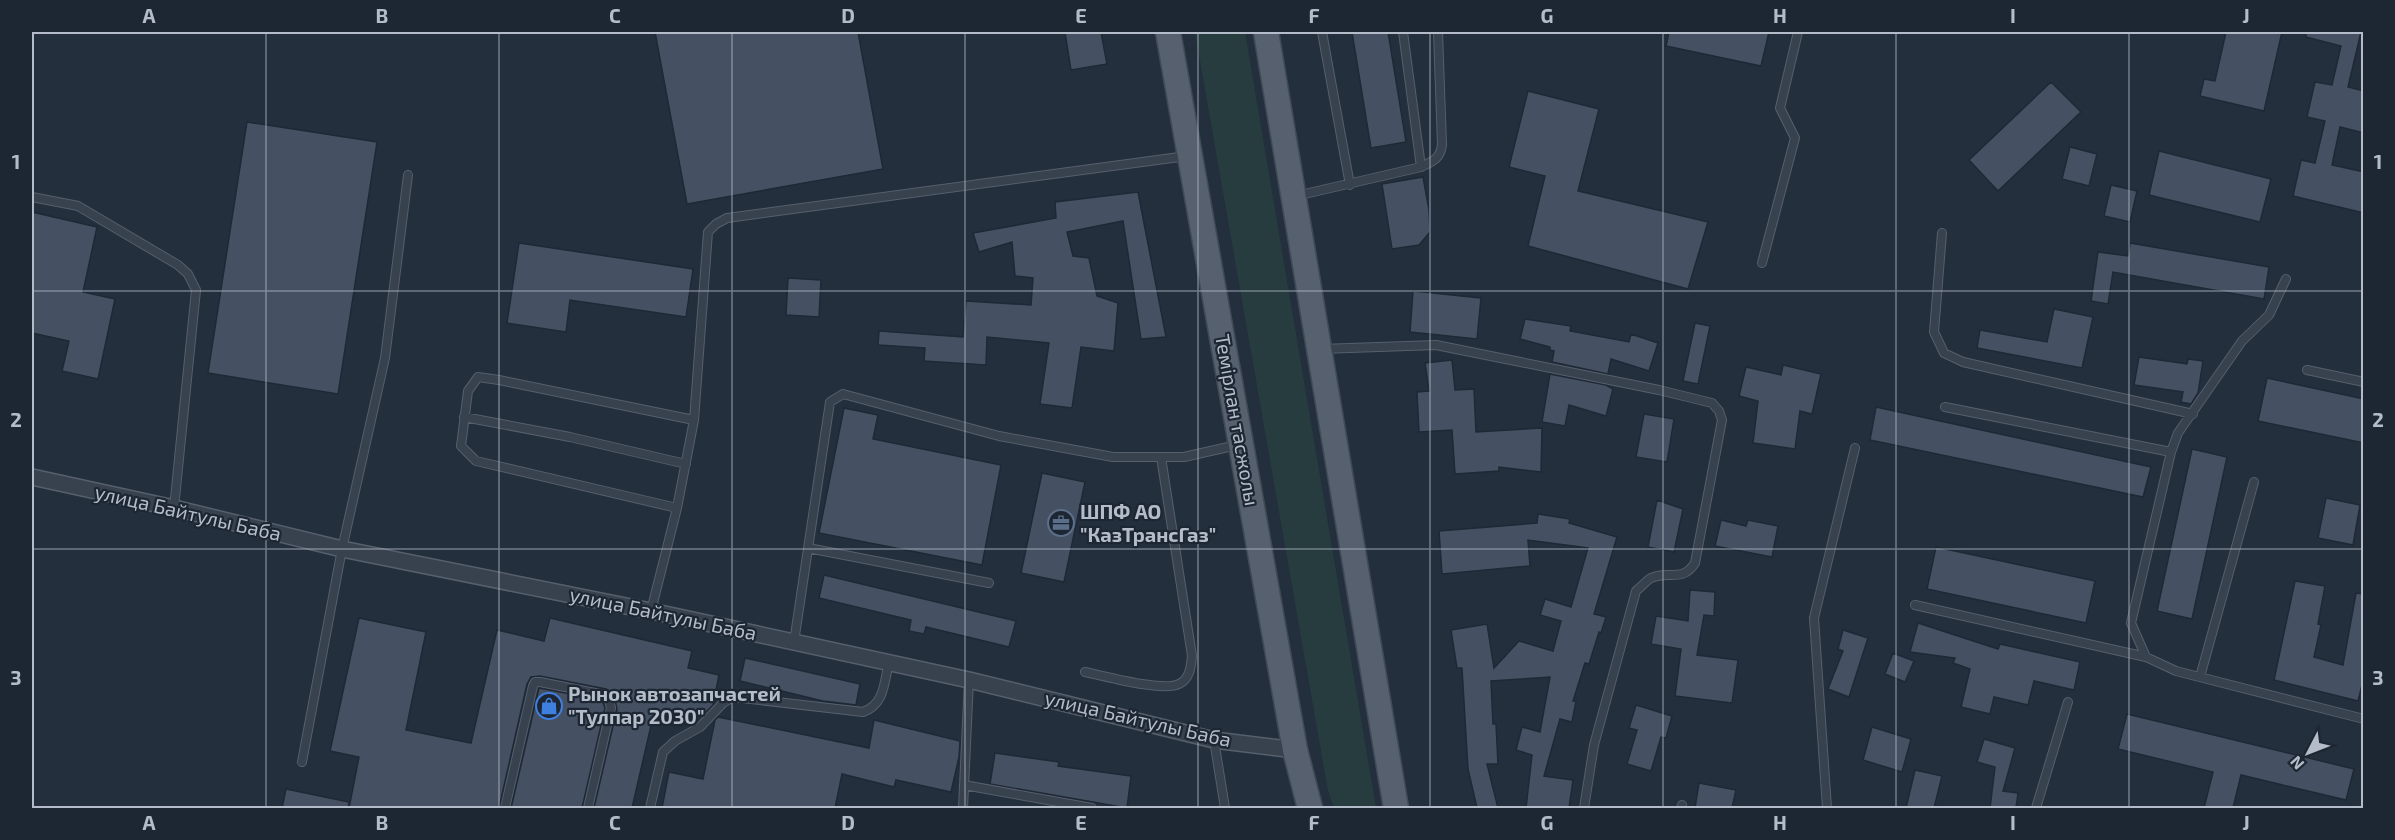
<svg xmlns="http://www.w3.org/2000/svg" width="2395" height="840" font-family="'Exo 2',sans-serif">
	<rect width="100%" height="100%" fill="#242f3e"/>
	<path fill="#263c3f" d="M1195,32H1245L1376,808H1334L1328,791Z"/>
	<path fill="#455162" stroke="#1f2835" stroke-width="1.5" d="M655,32H858L883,169L687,204Z
		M1065,32H1101L1107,64L1071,70Z
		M1352,32H1388L1406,142L1371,148Z
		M1669,32H1769L1761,66L1666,46Z
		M2226,32H2282L2264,111L2200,96L2204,79L2215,81Z
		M2306,32H2361L2348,87L2364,91V133L2340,127L2332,165L2364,172V213L2293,196L2301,160L2315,163L2325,121L2307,117L2315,82L2332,85L2341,46L2306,37Z
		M2051,82L2081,112L1998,191L1969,160Z
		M1528,91L1599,109L1578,191L1708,222L1688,289L1528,246L1545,176L1509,167Z
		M247,122L377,142L338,394L208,373Z
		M2070,147L2097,154L2089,186L2062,179Z
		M2159,151L2271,179L2260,222L2149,195Z
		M1423,177L1429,210L1430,232L1419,245L1392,249L1382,184Z
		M2111,185L2137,191L2130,222L2104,216Z
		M1138,192L1166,337L1141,339L1123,221L1067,232L1073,256L1089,258L1097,296L1118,303L1114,351L1081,347L1072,408L1040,404L1049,343L987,337L986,365L924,361L925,348L878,345L879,331L963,337L966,301L1031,305L1033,278L1015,276L1012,242L979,252L973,233L1056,218L1055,202Z
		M32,212L97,227L83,292L115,299L98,379L62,371L69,341L32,333Z
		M519,243L693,269L686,317L570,300L566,332L507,323Z
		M2130,243L2269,267L2264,299L2113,272L2108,304L2091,301L2098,252L2128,256Z
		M788,278L821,280L819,317L786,315Z
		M1413,291L1481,298L1477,339L1410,332Z
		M2054,309L2093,317L2082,368L1977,348L1980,330L2047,342Z
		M1525,319L1571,326L1570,331L1629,342L1631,334L1658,343L1649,371L1611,359L1608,374L1552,362L1554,351L1550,350V347L1520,339Z
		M1695,323L1710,326L1698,384L1683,381Z
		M2139,357L2187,364L2188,359L2203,361L2198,393L2191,404L2181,402L2183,392L2134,385Z
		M1452,360L1455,390L1474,389L1476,432L1542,428L1541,472L1499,467V471L1455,474L1452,430L1419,432L1417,392L1429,391L1425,363Z
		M1783,365L1821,374L1812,414L1800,411L1795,449L1753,443L1758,401L1739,396L1746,367L1781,375Z
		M1550,374L1606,385L1613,389L1606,416L1569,405L1565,426L1542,422Z
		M2267,378L2364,399V443L2258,421Z
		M1876,407L2151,467L2143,497L1870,440Z
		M844,408L878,415L873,439L1001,465L982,565L819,533Z
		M1644,414L1674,419L1667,462L1636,457Z
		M2192,449L2227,457L2192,619L2157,611Z
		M1042,473L1085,482L1064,582L1021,573Z
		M2326,498L2360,505L2353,545L2318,538Z
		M1657,500L1683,509L1674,552L1648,547Z
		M1538,514L1570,519L1569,523L1617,537L1594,614L1606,617L1601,633L1599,632L1589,664L1585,663L1573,701H1576L1572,722L1560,719L1544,776L1573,780L1569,808H1526L1532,755L1516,750L1522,727L1540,732L1550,677L1491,681L1493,724H1496L1498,764H1487L1498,808H1477L1468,769L1462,668H1457L1451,630L1487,624L1494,668L1519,641L1553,651L1561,621L1540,615L1545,599L1571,607L1588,548L1528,540L1530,566L1442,574L1439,531L1537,523Z
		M1721,520L1746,526L1748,520L1778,526L1772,557L1715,546Z
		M1936,547L2095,581L2086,623L1927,589Z
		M824,575L1016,621L1009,647L926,627L924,634L909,631L911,620L819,598Z
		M2295,581L2325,586L2318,624L2321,625L2314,657L2343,665L2356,593L2364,594V677L2358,701L2274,680Z
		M1690,590L1715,592L1714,616L1704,615L1697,655L1738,660L1732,703L1675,696L1681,649L1651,644L1656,616L1688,621Z
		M359,618L426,632L406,730L471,743L497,630L544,641L550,618L692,651L688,668L719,675L713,705L702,716L682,712L680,723L653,717L632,808H594L617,709L614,696L606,689L540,676L531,677L527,684L499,808H349L359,757L330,751Z
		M1918,623L1998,649L2000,644L2080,662L2074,690L2034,681L2028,705L1994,697L1990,714L1961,707L1970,669L1953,663L1955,658L1910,652Z
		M1843,630L1868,638L1849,697L1828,689L1843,651L1838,649Z
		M1893,653L1914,661L1905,682L1885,674Z
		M745,658L860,684L856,705L823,701L740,681Z
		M539,688L602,700L603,703L605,708L582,808H511Z
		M1636,705L1672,716L1666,738L1661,737L1651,771L1627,764L1637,730L1629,728Z
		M2127,714L2354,769L2346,800L2241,775L2233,808H2204L2213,772L2118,749Z
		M718,717L869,748L874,720L960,741L959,757L951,792L896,780L894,787L842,774L835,808H662L669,772L703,779L715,720Z
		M1872,727L1911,739L1902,772L1863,760Z
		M1984,739L2015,748L2003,791L2018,793L2016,808H1990L1995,767L1977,762Z
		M995,753L1059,762L1058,766L1131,776L1127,808L990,784Z
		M1915,770L1942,776L1934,808H1906Z
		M1699,783L1736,790L1732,808H1695Z
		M286,789L349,802L348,808H282Z"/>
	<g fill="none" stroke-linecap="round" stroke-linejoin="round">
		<defs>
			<path id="service" d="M1322,32L1350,185
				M1421,167C1433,161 1440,159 1442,145L1438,32
				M1296,196L1421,167L1403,32
				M32,197L78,206L178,265L188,274L196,290L174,508
				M1942,233L1934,332L1944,353L1963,362L2193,414
				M1762,263L1795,138L1780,108L1798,32
				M2286,279L2269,315L2242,341L2178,433L2171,452L2131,623L2146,657L2176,671L2364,719
				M1321,349L1436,345L1659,390L1712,403L1719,411L1722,420L1695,563C1682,583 1668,570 1651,578C1646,581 1641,587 1636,591L1594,745L1584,808
				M2307,370L2364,382
				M1945,407L2171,452
				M464,417L570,437L686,464
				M677,508L476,461L461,446L468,391L478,377L499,380L694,420
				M808,548L989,583
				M1915,605L2146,657
				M651,611L677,508L694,420L708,232L716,224L727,218L1187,156
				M794,642L830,402L843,394L999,436L1113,457H1184L1237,445
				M1085,672C1105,676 1162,692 1179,684C1190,679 1191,666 1192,656L1161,457
				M2200,677L2254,482
				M1214,740L1225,808
				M302,762L342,549L385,358L408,175
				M964,785L1092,808
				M505,808L533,686L535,682H540L605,695L609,700L611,708L588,808
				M650,808L663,752L675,741L700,727L723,703L733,697L863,712C885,704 884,682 889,662
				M963,808L969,680
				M1681,808L1682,805
				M1827,808L1814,618L1855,448
				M2036,808L2068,702"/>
			<path id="minor" d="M32,477L174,508L342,549L651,611L969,680L1214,740L1295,750"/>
			<path id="primary" d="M1168,32L1295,750L1310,808
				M1266,32L1396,808"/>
		</defs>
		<use href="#service" stroke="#565f6c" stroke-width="10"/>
		<use href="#minor" stroke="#565f6c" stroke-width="18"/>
		<use href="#primary" stroke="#414a57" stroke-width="27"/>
		<use href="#service" stroke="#38414e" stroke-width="8"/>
		<use href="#minor" stroke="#38414e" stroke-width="15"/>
		<use href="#primary" stroke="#56606e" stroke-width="24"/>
	</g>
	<path fill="none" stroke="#b4bcc9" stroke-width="1.5" stroke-opacity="0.55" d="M266,32V808M499,32V808M732,32V808M965,32V808M1198,32V808M1430,32V808M1663,32V808M1896,32V808M2129,32V808M32,291H2364M32,549H2364"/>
	<defs>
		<symbol id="office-ring" viewBox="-11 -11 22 22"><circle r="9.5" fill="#1d2633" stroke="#5c6f8a" stroke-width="1.5"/><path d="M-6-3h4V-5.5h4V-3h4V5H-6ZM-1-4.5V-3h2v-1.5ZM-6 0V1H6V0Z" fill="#5c6f8a"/></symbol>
		<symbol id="shop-ring" viewBox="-11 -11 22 22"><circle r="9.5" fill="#1d2633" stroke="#3f7fe0" stroke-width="1.5"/><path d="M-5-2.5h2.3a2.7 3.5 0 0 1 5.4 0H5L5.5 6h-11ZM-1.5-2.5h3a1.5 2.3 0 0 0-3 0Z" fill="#3f7fe0"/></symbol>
	</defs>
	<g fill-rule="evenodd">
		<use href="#office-ring" x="1046" y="508" width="30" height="30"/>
		<use href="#shop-ring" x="534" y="691" width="30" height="30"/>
	</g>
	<g text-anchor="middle" stroke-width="4.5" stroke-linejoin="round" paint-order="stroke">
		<g font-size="20" fill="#b4bcc9" stroke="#1d2633">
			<text transform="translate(1237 420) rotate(80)" y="7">Темірлан тасжолы</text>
			<text transform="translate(188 513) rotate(13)" y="7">улица Байтулы Баба</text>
			<text transform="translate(663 614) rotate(12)" y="7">улица Байтулы Баба</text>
			<text transform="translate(1138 719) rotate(13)" y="7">улица Байтулы Баба</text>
		</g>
		<g font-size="20" font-weight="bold" fill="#b4bcc9" stroke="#1d2633" text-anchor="start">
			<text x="1080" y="519">ШПФ АО<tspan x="1080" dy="23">"КазТрансГаз"</tspan></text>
			<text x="568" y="701">Рынок автозапчастей<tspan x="568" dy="23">"Тулпар 2030"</tspan></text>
		</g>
	</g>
	<rect width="2395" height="840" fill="none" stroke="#1d2633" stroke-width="66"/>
	<g transform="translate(2308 753) rotate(228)" stroke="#1d2633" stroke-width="4.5" paint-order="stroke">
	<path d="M0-4.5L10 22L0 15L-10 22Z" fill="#b4bcc9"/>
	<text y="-9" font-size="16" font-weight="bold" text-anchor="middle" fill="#b4bcc9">N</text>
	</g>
	<rect x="33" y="33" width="2329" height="774" fill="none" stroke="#b4bcc9" stroke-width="2"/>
	<g font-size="20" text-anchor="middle" font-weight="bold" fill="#b4bcc9">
		<text x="149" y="23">A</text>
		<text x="382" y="23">B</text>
		<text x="615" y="23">C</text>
		<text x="848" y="23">D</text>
		<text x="1081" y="23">E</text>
		<text x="1314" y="23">F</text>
		<text x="1547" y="23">G</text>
		<text x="1780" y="23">H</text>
		<text x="2013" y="23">I</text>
		<text x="2246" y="23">J</text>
		<text x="16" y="169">1</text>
		<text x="2378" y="169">1</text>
		<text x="16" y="427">2</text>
		<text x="2378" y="427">2</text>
		<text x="16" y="685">3</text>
		<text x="2378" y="685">3</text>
		<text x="149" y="830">A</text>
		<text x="382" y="830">B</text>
		<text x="615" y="830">C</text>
		<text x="848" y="830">D</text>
		<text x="1081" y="830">E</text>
		<text x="1314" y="830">F</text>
		<text x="1547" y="830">G</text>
		<text x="1780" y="830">H</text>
		<text x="2013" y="830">I</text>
		<text x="2246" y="830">J</text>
	</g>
</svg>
